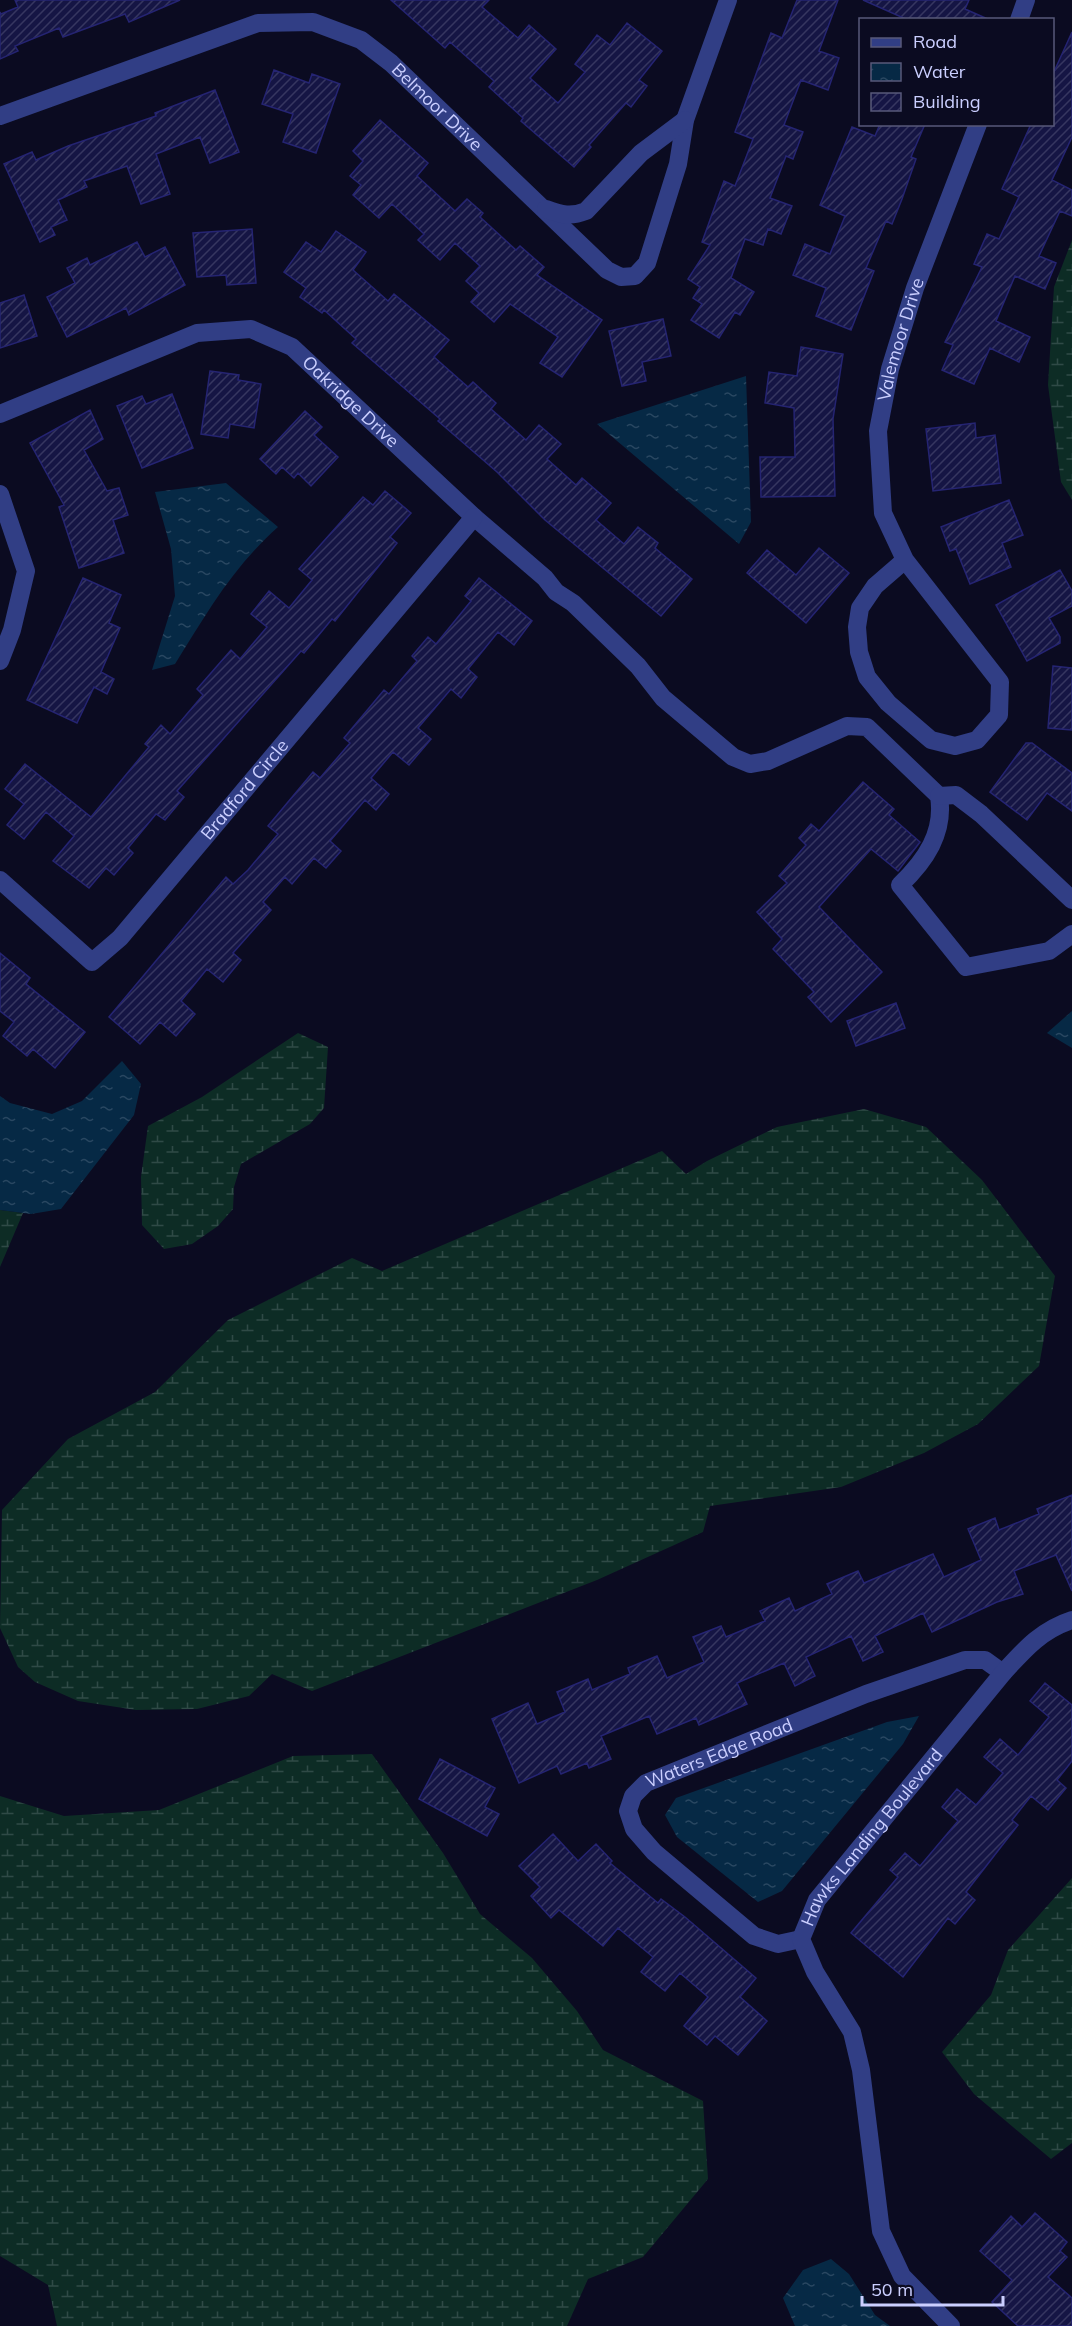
<svg xmlns="http://www.w3.org/2000/svg" width="1072" height="2326" font-family="Mulish,sans-serif">
	<defs>
		<pattern id="wetland-marsh" width="20" height="14" patternUnits="userSpaceOnUse" patternTransform="scale(1.5)"><rect width="20" height="14" fill="#0d2c25"/><path d="M1 5h8M5 5V1M11 12h8M15 12V8" fill="none" stroke="#2f4a46"/></pattern>
		<pattern id="water-ripples" width="26" height="14" patternUnits="userSpaceOnUse" patternTransform="scale(1.5)"><rect width="26" height="14" fill="#062945"/><path d="M2 4q2-2 4 0t4 0M15 11q2-2 4 0t4 0" fill="none" stroke="#294761"/></pattern>
		<pattern id="building-hatch" width="6" height="6" patternUnits="userSpaceOnUse" patternTransform="scale(1.5)"><rect width="6" height="6" fill="#151544"/><path d="M-1 1l2-2M0 6l6-6M5 7l2-2" fill="none" stroke="#363660"/></pattern>
	</defs>
	<rect width="100%" height="100%" fill="#0b0b21"/>
	<path fill="url(#wetland-marsh)" d="M1072,240V500L1061,482L1048,385L1054,287Z
		M298,1033L328,1047L324,1108L310,1124L241,1164L234,1187L233,1209L218,1226L192,1244L164,1249L142,1225L141,1177L148,1126L202,1097Z
		M864,1109L926,1127L982,1180L1055,1276L1039,1366L978,1424L924,1453L841,1487L710,1506L703,1532L597,1580L312,1691L272,1674L249,1696L197,1709L136,1710L78,1701L35,1682L18,1667L0,1628L2,1510L68,1439L155,1392L228,1320L352,1258L382,1271L662,1151L686,1174L707,1161L777,1127Z
		M0,1210L23,1213L0,1267Z
		M372,1754L443,1853L480,1914L532,1958L577,2011L603,2050L703,2101L708,2179L643,2257L588,2279L567,2326H57L48,2285L0,2256V1796L64,1816L159,1810L293,1756Z
		M1072,1878V2143L1051,2159L974,2094L942,2052L991,1995L1008,1950Z"/>
	<path fill="url(#water-ripples)" d="M746,376L751,522L739,544L597,424Z
		M226,483L278,527C232,568 207,613 175,664L152,670L175,596L171,549L155,492Z
		M1072,1011V1048L1047,1033Z
		M122,1061L141,1084L134,1115L61,1209L31,1214L0,1210V1096L10,1103L52,1114L82,1101Z
		M919,1716L903,1744L782,1891L758,1902L677,1837L665,1815L676,1798L887,1722Z
		M831,2259L849,2274L875,2315L890,2326H795L783,2298L803,2270Z"/>
	<path fill="url(#building-hatch)" stroke="#252472" stroke-width="1.5" d="M15,0H180L129,22L125,14L63,37L59,28L15,46L18,51L0,59V12L1,14L18,7Z
		M391,0H489L482,7L518,38L529,25L556,49L530,78L558,103L585,72L575,64L597,35L610,45L627,23L662,51L639,80L647,86L631,107L626,103L589,145L591,147L574,167L521,121L523,118L489,87L494,81L450,42L445,48Z
		M797,0H838L819,51L839,58L828,90L801,80L784,125L803,132L793,159L786,156L770,198L792,206L781,234L768,229L763,245L745,239L731,278L754,292L740,315L735,312L719,338L691,320L702,304L693,298L700,287L688,279L710,245L702,242L724,181L735,186L753,139L735,132L771,33L782,38Z
		M863,0H969L965,9L990,20H908Z
		M1072,32V137L1052,180L1072,190V216L1060,211L1039,256L1056,263L1045,289L1015,276L996,321L1030,337L1019,362L990,348L974,384L942,370L953,345L945,342L982,267L974,264L987,234L999,239L1019,197L1002,189L1031,124H1053V74Z
		M274,70L309,83L312,74L340,84L316,153L283,142L293,114L262,104Z
		M215,90L239,152L210,163L200,137L156,154L170,194L141,204L127,166L84,181L87,187L58,200L67,220L51,227L55,235L40,242L4,164L32,152L36,160L68,146L156,116L155,113Z
		M380,120L428,163L417,176L455,211L467,199L483,213L480,217L516,250L520,246L544,267L537,275L602,320L562,377L540,363L558,337L510,304L494,322L471,302L479,293L466,281L480,266L455,243L440,260L418,240L424,234L392,204L379,218L353,195L361,185L350,176L363,161L353,151Z
		M880,124H925L911,157L916,159L902,199L892,224L886,221L866,268L874,271L851,330L816,316L826,288L793,275L805,244L830,254L845,216L820,205L852,127L875,136Z
		M252,229L256,283L227,285L226,275L197,277L193,233Z
		M336,231L366,252L353,270L388,301L394,294L449,340L434,357L468,387L473,382L496,403L491,409L526,440L539,425L561,444L547,459L576,485L582,478L611,503L596,520L624,544L638,527L658,543L655,548L692,579L661,616L545,520L497,472L438,421L440,419L352,343L356,339L324,310L322,313L300,297L306,288L284,272L306,242L321,252Z
		M137,242L145,257L165,247L185,285L129,315L126,308L67,337L47,297L75,283L67,268L87,258L90,265Z
		M24,295L37,336L0,348V303Z
		M663,319L671,356L642,362L646,381L622,386L609,331Z
		M801,347L843,354L833,419L835,496L761,497L760,457H795L794,408L765,403L769,372L797,376Z
		M210,371L239,375L238,380L261,384L254,428L230,424L228,438L201,434Z
		M172,394L193,448L142,468L117,406L142,396L146,404Z
		M90,410L103,439L84,450L107,491L119,488L128,515L113,520L124,553L79,568L59,507L64,505L30,443Z
		M305,411L322,427L314,435L338,457L311,486L298,473L294,478L282,467L276,474L260,459Z
		M975,423L976,438L995,435L1001,483L933,491L926,429Z
		M385,491L411,513L390,537L397,543L335,621L332,619L304,653L301,651L177,791L184,797L165,820L156,814L128,848L133,853L114,875L106,868L89,888L53,861L74,836L46,812L24,839L7,825L24,804L5,789L25,764L91,817L149,747L145,744L161,725L170,734L203,695L197,689L231,650L240,659L267,627L251,614L269,591L289,608L312,580L299,569L363,497L373,505Z
		M1009,500L1023,535L1002,543L1011,567L970,584L956,549L950,551L941,527Z
		M819,548L849,573L806,623L747,573L767,550L796,575Z
		M1060,570L1072,591V606L1049,618L1060,637V643L1027,661L996,605Z
		M83,578L121,595L109,623L120,628L101,672L114,679L107,694L94,687L77,723L27,700Z
		M479,578L532,621L514,645L498,632L468,669L477,677L461,698L451,689L418,728L431,739L409,765L393,752L371,778L389,794L376,810L365,800L330,841L341,851L326,868L314,858L292,884L285,877L263,902L271,910L233,953L241,960L223,982L207,969L181,1001L195,1014L176,1036L160,1022L140,1044L109,1017L226,877L233,884L248,870L278,834L268,826L313,772L320,778L350,743L344,738L384,690L389,694L417,661L412,656L428,637L436,644L471,601L465,596Z
		M1053,666L1072,668V730L1048,728Z
		M1026,743H1032L1072,773V811L1047,793L1027,820L990,792Z
		M863,782L894,809L889,815L920,842L898,871L871,849L819,907L882,972L831,1022L808,997L814,992L773,949L782,939L757,912L787,883L779,876L806,845L799,838L811,824L819,831Z
		M0,953L30,978L26,984L85,1032L55,1068L33,1049L27,1056L3,1036L14,1022L0,1011Z
		M896,1003L905,1028L856,1046L847,1021Z
		M1072,1495V1591L1056,1555L1014,1571L1023,1594L997,1602L932,1632L923,1613L875,1636L883,1652L863,1661L851,1636L806,1657L815,1676L795,1686L784,1663L737,1683L747,1704L699,1725L696,1718L657,1734L649,1716L601,1736L611,1759L589,1768L587,1763L561,1774L557,1766L519,1783L492,1719L528,1703L537,1724L565,1712L557,1692L588,1679L592,1690L630,1674L628,1668L657,1656L667,1678L704,1662L693,1637L721,1626L726,1637L765,1621L760,1611L789,1598L795,1611L832,1594L827,1584L858,1571L864,1583L933,1554L944,1577L981,1560L968,1529L995,1518L999,1530L1039,1514L1037,1509Z
		M1045,1683L1072,1705V1761L1057,1780L1066,1788L1048,1810L1031,1796L1012,1820L1018,1825L966,1892L975,1900L955,1924L948,1918L903,1977L851,1933L898,1877L890,1870L905,1853L920,1866L958,1821L942,1807L957,1789L976,1805L1003,1773L984,1757L1000,1739L1018,1755L1049,1717L1030,1701Z
		M440,1759L495,1788L485,1807L499,1814L487,1836L419,1799Z
		M553,1834L578,1861L596,1844L612,1861L610,1863L658,1903L661,1899L685,1917L756,1978L740,1997L767,2021L738,2055L715,2036L707,2045L684,2026L708,1997L680,1973L665,1991L641,1972L653,1957L618,1928L603,1946L559,1910L551,1918L531,1896L540,1887L519,1866Z
		M1035,2213L1067,2242L1060,2251L1067,2257L1048,2277L1072,2298V2326H1018L992,2302L1012,2280L980,2251L1011,2216L1022,2227Z"/>
	<g fill="none" stroke-linecap="round" stroke-linejoin="round">
		<g stroke="#313e85" stroke-width="18">
			<path d="M1019,20L1026,0"/>
			<path id="s1" d="M0,116L258,23L313,22L361,40L391,63L607,270L621,277L635,276L647,263L678,164L685,120L728,0"/>
			<path d="M546,209C562,215 571,217 586,211L641,153L685,120"/>
			<path id="s2" d="M0,414L197,333L251,329L292,347L474,517L545,578L556,592L573,603L638,666L663,698L733,757L750,764L768,761L847,726L867,727L939,796C945,833 925,861 900,885L966,967L1049,951L1072,934"/>
			<path d="M0,494L26,571L12,630L0,661"/>
			<path id="s3" d="M905,560L875,586L860,608L857,627L859,652L867,677L888,703L931,740L955,746L977,740L999,715L1000,682L905,560L883,513L878,431L890,369L915,288L978,124"/>
			<path d="M939,796L956,795L981,814L1072,900"/>
			<path id="s4" d="M0,880L92,962L120,938L474,517"/>
			<path id="s5" d="M801,1939L778,1944L754,1936L654,1852L634,1829L628,1811L633,1796L646,1783L866,1694L965,1660H985L1003,1673"/>
			<path id="s6" d="M951,2326L902,2276L881,2231L861,2070L852,2032L815,1972L801,1939L817,1900L1003,1673C1024,1650 1041,1630 1072,1620"/>
		</g>
	</g>
	<g text-anchor="middle" stroke-width="5" stroke-linejoin="round" paint-order="stroke">
		<g font-size="18" fill="#cbcfff" stroke="#0b0b21">
			<text dy="6" stroke="none"><textPath href="#s1" startOffset="482">Belmoor Drive</textPath></text>
			<text dy="6" stroke="none"><textPath href="#s3" startOffset="724">Valemoor Drive</textPath></text>
			<text dy="6" stroke="none"><textPath href="#s2" startOffset="392">Oakridge Drive</textPath></text>
			<text dy="6" stroke="none"><textPath href="#s4" startOffset="354">Bradford Circle</textPath></text>
			<text dy="6" stroke="none"><textPath href="#s5" startOffset="342">Waters Edge Road</textPath></text>
			<text dy="6" stroke="none"><textPath href="#s6" startOffset="552">Hawks Landing Boulevard</textPath></text>
		</g>
	</g>
	<rect x="859" y="18" width="195" height="108" fill="#0b0b21" stroke="#58597a" stroke-width="1.5"/>
	<rect x="871" y="38" width="30" height="9" fill="#313e85" stroke="#58597a" stroke-width="1.5"/>
	<text x="913" y="48" font-size="18" fill="#cbcfff">Road</text>
	<rect x="871" y="63" width="30" height="18" fill="url(#water-ripples)" stroke="#58597a" stroke-width="1.5"/>
	<text x="913" y="78" font-size="18" fill="#cbcfff">Water</text>
	<rect x="871" y="93" width="30" height="18" fill="url(#building-hatch)" stroke="#58597a" stroke-width="1.5"/>
	<text x="913" y="108" font-size="18" fill="#cbcfff">Building</text>
	<path d="M862 2296v9h141v-9" fill="none" stroke="#cbcfff" stroke-width="3"/>
	<text x="871" y="2296" font-size="18" fill="#cbcfff" stroke="#0b0b21" stroke-width="4.5" paint-order="stroke">50 m</text>
</svg>
